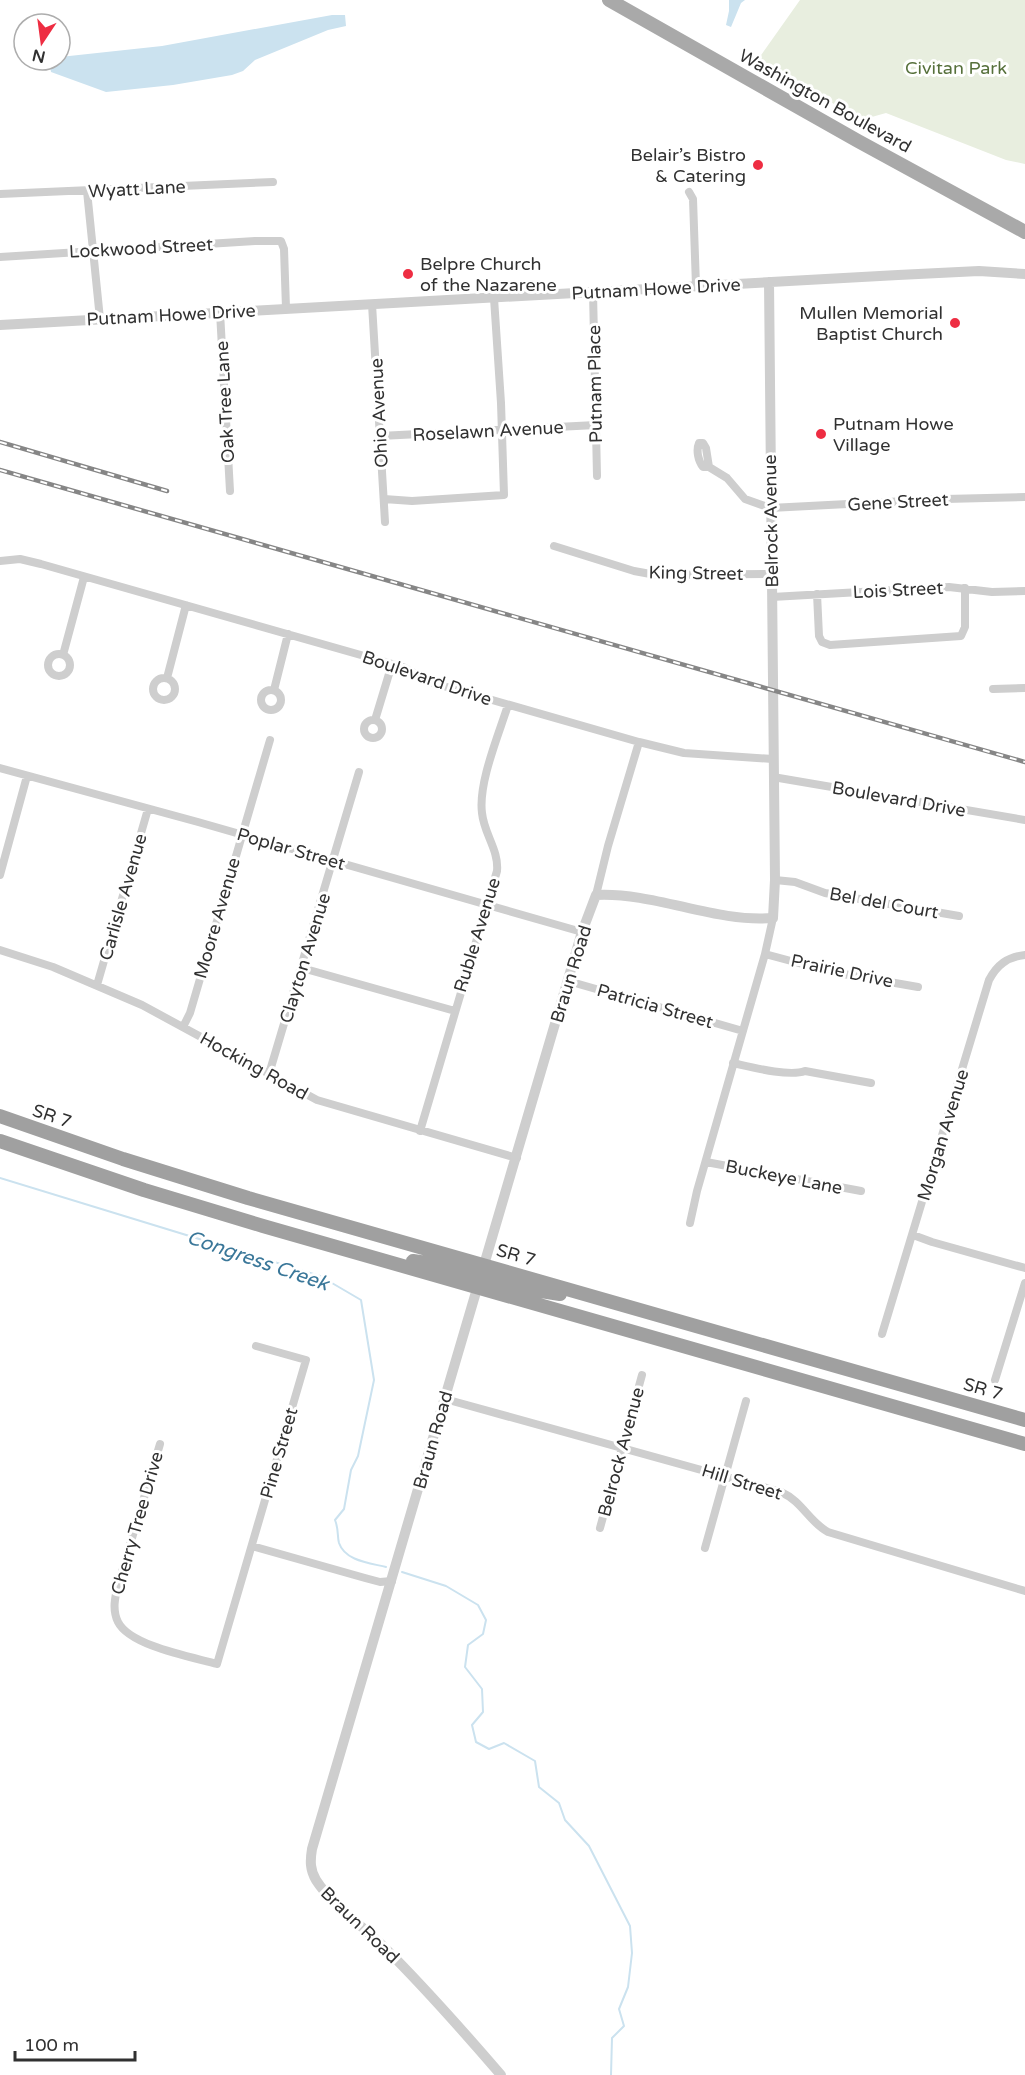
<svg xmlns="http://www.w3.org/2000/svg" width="1025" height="2075" font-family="'Varela Round',sans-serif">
	<rect width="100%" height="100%" fill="#fff"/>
	<path fill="#e8eedf" d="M800,0H1025V164L1006,160L886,113L861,120L797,82L794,92L752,68Z"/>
	<path fill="#cbe2ef" d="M729,0H745L741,3L731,27L726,25L729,11Z
		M332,15H345L346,26L328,30L255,60L243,71L232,75L173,85L106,92L51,72L49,60H60V57L162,46Z"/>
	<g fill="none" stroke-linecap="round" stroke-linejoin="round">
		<path stroke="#cbe2ef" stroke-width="2" d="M0,1178L320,1276L361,1300L374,1380L358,1456L351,1470L344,1509L335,1520C339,1530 337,1536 339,1543C345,1561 370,1563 386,1567
			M402,1572L446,1586L478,1605L486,1620L483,1634L468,1645L465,1667L482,1689L483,1712L472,1725L476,1742L489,1749L504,1743L535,1761L539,1787L559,1803L565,1820L589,1846L630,1926L632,1953L628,1987L619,2009L624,2026L612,2038L611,2075"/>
		<path stroke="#cecece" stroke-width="8" d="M87,191L100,319
			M689,192L693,199L696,286
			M0,194L273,182
			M0,257L255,241H281L284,249L286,308
			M593,292L597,476
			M372,304L385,522
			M220,312L230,491
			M380,436L596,425
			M709,467H703C698,461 696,450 699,443H703L706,448L709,467L727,478L745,499L770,508L945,499L1025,497
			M384,499L412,501L504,495L501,403L494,298
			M554,546L634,571L656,575L771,574
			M0,561L20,559L41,564L403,667L433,683L639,742L684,753L773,759
			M817,594L819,636L822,642L830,645L961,636L965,627V588
			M772,597L949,587L992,592L1025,591
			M48 665a11 11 0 1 1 22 0a11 11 0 1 1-22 0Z
			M63,655L84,577
			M153 689a11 11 0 1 1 22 0a11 11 0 1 1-22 0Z
			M167,678L186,605
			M993,689L1025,688
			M261 700a10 10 0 1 1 20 0a10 10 0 1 1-20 0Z
			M274,690L288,634
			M364 729a9 9 0 1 1 18 0a9 9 0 1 1-18 0Z
			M375,720L392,664
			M0,768L198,822L582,932
			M773,777L1025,820
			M0,875L27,776
			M775,880L795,882L825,893L959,916
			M596,895L608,846L639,742
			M0,950L53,967L142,1005L317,1100L517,1158
			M765,954L832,972L918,987
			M302,968L455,1011
			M568,981L743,1031
			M97,985L148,809
			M183,1027L190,1013L270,740
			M733,1063C751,1067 789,1077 805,1071L871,1083
			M269,1074L359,772
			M420,1131L497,871C499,850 484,834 482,813C478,783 499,734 508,705
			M706,1162L861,1191
			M690,1223L697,1191L765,954L773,918
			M913,1235L932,1242L1025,1268
			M882,1334L989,980C997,965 1007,957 1025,955
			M995,1380L1025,1283
			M445,1399L781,1492C803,1502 808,1521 828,1532L1025,1591
			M160,1444L118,1585C115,1597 112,1610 118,1622C130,1646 192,1657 217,1664L306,1360L256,1346
			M600,1528L642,1375
			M252,1546L365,1578L380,1582L392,1581
			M705,1548L746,1401"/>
		<path stroke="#cecece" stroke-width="10" d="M0,325L898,275L979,271L1025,274
			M501,2075C464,2032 426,1989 385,1948C365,1928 331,1904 316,1880C310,1870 310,1861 312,1849L582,932L596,895C656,892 714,923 773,918L775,880L769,282"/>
		<path stroke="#a9a9a9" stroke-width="14" d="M609,0L858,141L1025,232"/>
		<path stroke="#a0a0a0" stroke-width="14" d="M0,1116L123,1159L248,1198L1025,1420
			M0,1141L144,1190L263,1226L1025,1444
			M413,1261L447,1266L516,1287L560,1294"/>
		<defs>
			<path id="rail" d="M0,442L167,491
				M0,470L1025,762"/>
		</defs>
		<use href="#rail" stroke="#868686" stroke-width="4.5"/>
		<use href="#rail" stroke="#fff" stroke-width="2" stroke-dasharray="7" stroke-linecap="butt"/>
	</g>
	<g fill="#ee2d42" stroke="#fff" stroke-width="2">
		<circle cx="758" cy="165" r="6"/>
		<circle cx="408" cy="274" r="6"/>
		<circle cx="955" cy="323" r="6"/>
		<circle cx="821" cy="434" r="6"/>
	</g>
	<g text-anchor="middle" stroke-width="6" stroke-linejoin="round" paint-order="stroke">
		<g font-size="18" fill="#56703b" stroke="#fff">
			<text x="956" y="74">Civitan Park</text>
		</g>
		<g font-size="18" fill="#313131" stroke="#fff">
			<text transform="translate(825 101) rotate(29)" y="6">Washington Boulevard</text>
			<text transform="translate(137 189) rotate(-3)" y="6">Wyatt Lane</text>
			<text transform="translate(141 248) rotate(-3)" y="6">Lockwood Street</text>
			<text transform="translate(656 289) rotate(-3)" y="6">Putnam Howe Drive</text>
			<text transform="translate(171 315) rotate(-3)" y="6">Putnam Howe Drive</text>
			<text transform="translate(595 384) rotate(-91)" y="6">Putnam Place</text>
			<text transform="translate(225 402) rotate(-93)" y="6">Oak Tree Lane</text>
			<text transform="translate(379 413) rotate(-93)" y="6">Ohio Avenue</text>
			<text transform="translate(488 431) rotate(-3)" y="6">Roselawn Avenue</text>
			<text transform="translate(898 502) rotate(-3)" y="6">Gene Street</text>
			<text transform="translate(771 521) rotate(-91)" y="6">Belrock Avenue</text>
			<text transform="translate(696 573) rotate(1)" y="6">King Street</text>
			<text transform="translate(898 590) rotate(-3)" y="6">Lois Street</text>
			<text transform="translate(427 678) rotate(19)" y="6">Boulevard Drive</text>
			<text transform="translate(899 799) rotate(10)" y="6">Boulevard Drive</text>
			<text transform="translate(291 849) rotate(16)" y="6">Poplar Street</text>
			<text transform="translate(123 897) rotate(-74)" y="6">Carlisle Avenue</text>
			<text transform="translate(884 903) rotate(10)" y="6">Bel del Court</text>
			<text transform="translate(217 918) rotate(-74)" y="6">Moore Avenue</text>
			<text transform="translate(477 935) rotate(-73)" y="6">Ruble Avenue</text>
			<text transform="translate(305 958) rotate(-73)" y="6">Clayton Avenue</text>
			<text transform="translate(842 971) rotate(12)" y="6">Prairie Drive</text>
			<text transform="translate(571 974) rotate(-73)" y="6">Braun Road</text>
			<text transform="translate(655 1006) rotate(16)" y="6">Patricia Street</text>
			<text transform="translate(254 1066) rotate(29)" y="6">Hocking Road</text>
			<text transform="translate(52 1116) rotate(19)" y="6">SR 7</text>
			<text transform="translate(943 1135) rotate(-73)" y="6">Morgan Avenue</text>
			<text transform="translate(784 1177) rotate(11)" y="6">Buckeye Lane</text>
			<text transform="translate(516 1255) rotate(16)" y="6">SR 7</text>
			<text transform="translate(983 1389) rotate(16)" y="6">SR 7</text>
			<text transform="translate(433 1440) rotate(-74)" y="6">Braun Road</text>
			<text transform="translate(621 1452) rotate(-75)" y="6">Belrock Avenue</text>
			<text transform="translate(279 1453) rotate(-74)" y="6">Pine Street</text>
			<text transform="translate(742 1482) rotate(17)" y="6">Hill Street</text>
			<text transform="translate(137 1523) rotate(-74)" y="6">Cherry Tree Drive</text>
			<text transform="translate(360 1925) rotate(44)" y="6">Braun Road</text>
		</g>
		<g font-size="18" fill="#313131" stroke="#fff" text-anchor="end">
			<text x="746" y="161">Belair’s Bistro<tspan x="746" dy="21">&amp; Catering</tspan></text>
			<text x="420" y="270" text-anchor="start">Belpre Church<tspan x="420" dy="21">of the Nazarene</tspan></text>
			<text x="943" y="319">Mullen Memorial<tspan x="943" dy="21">Baptist Church</tspan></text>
			<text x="833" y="430" text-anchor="start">Putnam Howe<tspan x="833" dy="21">Village</tspan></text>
		</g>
		<g font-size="20" font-style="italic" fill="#3a7799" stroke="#fff">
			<text transform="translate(258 1260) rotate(19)" y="7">Congress Creek</text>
		</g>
	</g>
	<g transform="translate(42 42) rotate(193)"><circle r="28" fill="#ffffff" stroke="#adadad" stroke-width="1.5"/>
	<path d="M0-4.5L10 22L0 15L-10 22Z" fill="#ee2d42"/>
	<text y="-9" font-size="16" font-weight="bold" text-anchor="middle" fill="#313131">N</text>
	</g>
	<path d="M15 2051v9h120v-9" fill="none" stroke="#313131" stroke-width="3"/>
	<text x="24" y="2051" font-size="18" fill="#313131" stroke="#ffffff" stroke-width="4.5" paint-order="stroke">100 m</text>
</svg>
